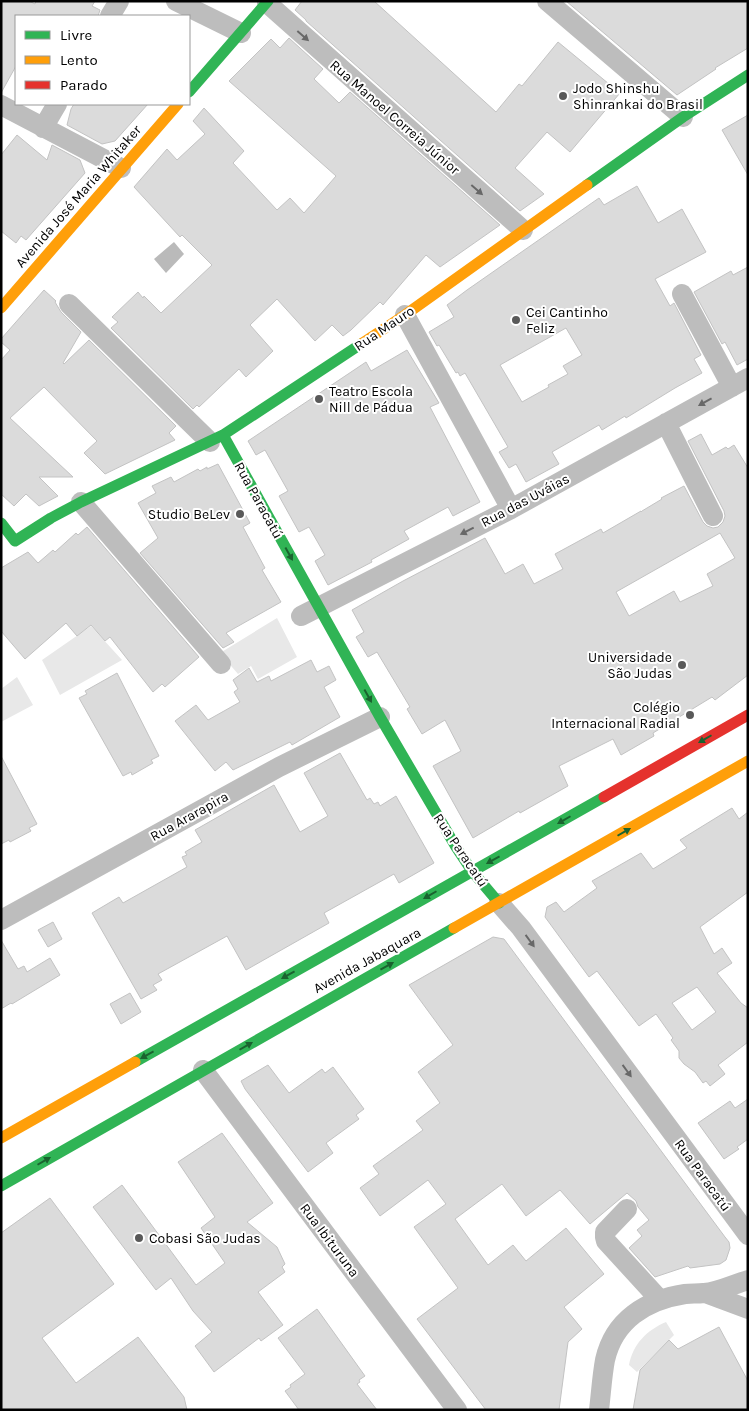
<svg xmlns="http://www.w3.org/2000/svg" width="749" height="1411" font-family="Karla,sans-serif">
	<rect width="100%" height="100%" fill="#fff"/>
	<path fill="#e8e8e8" d="M277,618L297,657L258,679L251,666L238,674L220,653Z
		M91,626L122,660L60,695L42,660Z
		M17,677L33,705L1,722V689Z
		M666,1322L674,1335L637,1372L629,1365C633,1344 647,1330 666,1322Z"/>
	<path fill="#bababa" d="M174,242L184,254L166,273L154,259Z"/>
	<path fill="#dbdbdb" stroke="#c3c3c3" fill-rule="evenodd" d="M1,1H29L35,4L36,1H95L92,6L100,10L98,16H16V66L1,93Z
		M302,1H374L496,112L519,84L522,86L558,42L620,93L570,152L547,132L515,168L544,194L520,211L306,21V20L295,10Z
		M566,1H748V48L715,68L716,69L677,95Z
		M289,38L323,69L314,79L339,103L350,92L500,225L440,267L426,255L383,305L380,302L351,330L343,336L332,325L315,341L277,299L250,325L273,351L246,377L239,369L199,407L197,405L193,409L111,328L118,322L112,317L138,292L143,298L144,296L161,313L212,265L182,235L180,237L134,187L167,149L177,160L205,134L193,121L204,108L244,151L233,163L277,210L290,198L304,213L336,176L229,81L271,39L280,48Z
		M74,104H148L115,141L102,144L67,125L71,109Z
		M748,115V175L722,130Z
		M17,135L47,160L52,145L80,160L85,173L26,240L21,236L16,243L1,231V155Z
		M637,186L658,223L682,209L706,252L655,279L670,306L674,303L701,355L694,359L702,373L675,388L626,418L625,416L602,430L599,425L552,452L559,464L526,482L516,464L509,468L499,452L508,447L465,373L460,376L458,372L456,373L439,345L437,346L429,332L454,317L447,305L467,290L599,198L604,205ZM566,328L582,355L563,366L568,374L548,385L549,387L522,402L500,365Z
		M748,267V359L737,365L725,342L722,344L694,292L731,271L733,275Z
		M44,290L56,301L55,302L61,312L81,332L63,363L64,364L89,340L176,426L169,433L175,440L105,474L84,453L97,441L44,387L10,418L73,477H39L58,496L39,506L26,494L14,506L1,494V360L10,350L1,342V339Z
		M407,350L439,403L430,407L480,502L453,516L448,507L404,531L409,539L371,560L372,562L328,585L315,561L325,555L309,527L299,532L279,496L288,491L265,450L256,455L248,441L366,362L371,371Z
		M701,434L712,455L726,447L728,449L734,445L748,468V675L715,700L712,697L653,733L654,736L621,755L613,739L559,766L568,786L520,813L519,811L473,838L433,766L461,751L445,720L422,734L407,709L410,707L377,652L368,657L356,637L364,632L352,610L403,581L485,538L505,574L523,564L534,584L563,569L555,554L601,529L603,533L641,511V512L642,511L662,499L661,498L684,486L703,522L707,526L713,528L718,527L723,522L725,516L724,511L688,441ZM720,533L735,558L707,574L713,586L680,602L674,591L629,616L616,592Z
		M218,464L250,523L243,527L265,568L262,570L281,602L226,633L234,642L223,648L140,553L158,538L138,503L156,493L152,486L171,477L174,482L198,469L200,471L207,467V469Z
		M87,527L199,657L165,687L162,684L153,692L110,637L105,641L91,625L77,636L66,623L25,659L1,631V568L28,552L38,563L53,550L55,552L76,533L78,535Z
		M311,660L317,672L329,666L336,680L324,687L340,717L292,745L290,742L233,770L226,762L215,771L175,721L196,705L208,720L240,702L234,692L238,689L233,680L249,668L257,682L269,676L271,681Z
		M117,673L159,756L151,760L153,763L132,775L131,772L123,776L79,698L87,694L85,691Z
		M340,753L367,800L370,798L374,804L378,802L380,806L396,796L434,863L399,883L394,874L324,913L329,923L246,970L227,936L158,974L162,980L153,985L157,990L141,999L92,913L119,897L123,903L187,867L182,857L187,855L185,852L202,842L195,830L274,785L300,832L328,816L304,773Z
		M1,756L37,824L29,828L31,831L10,842L9,840L1,844Z
		M732,808L739,819L748,812V892L700,927L714,954L722,948L732,963L717,973L741,1003L748,1008V1042L718,1065L725,1074L710,1086L706,1081L703,1083L695,1072L684,1064L679,1058V1051L671,1040L673,1038L656,1014L639,1026L597,971L589,977L545,917L547,907L556,902L564,912L597,888L592,881L641,853L653,869L687,848L680,840ZM697,987L716,1012L692,1030L672,1003Z
		M53,922L62,939L48,947L38,930Z
		M493,937L504,939L725,1237L729,1242L730,1248L726,1260L720,1264L690,1268L688,1266L655,1277L629,1248L642,1236L637,1230L649,1220L638,1207L636,1201L627,1193L590,1224L560,1190L526,1216L502,1184L455,1219L488,1265L513,1245L526,1261L566,1228L604,1274L564,1307L582,1329L568,1342L559,1410H486L417,1319L458,1288L414,1227L446,1204L428,1180L380,1216L360,1188L379,1174L373,1166L423,1130L416,1121L440,1103L418,1072L453,1045L409,985Z
		M1,940L18,969L24,966L27,972L50,958L60,975L12,1004L11,1003L1,1009Z
		M130,993L141,1012L121,1024L110,1004Z
		M268,1065L289,1093L322,1069L325,1073L333,1067L364,1109L356,1115L359,1119L326,1143L333,1153L308,1172L245,1089L241,1081Z
		M748,1099V1139L737,1147L739,1149L724,1159L698,1123L730,1101L735,1108Z
		M222,1133L273,1203L247,1222L277,1247L285,1264L282,1267L285,1272L258,1292L283,1325L261,1341L259,1338L214,1372L195,1346L212,1332L193,1311L171,1278L156,1290L93,1207L122,1185L196,1285L225,1263L201,1228L215,1217L178,1162Z
		M50,1198L114,1284L42,1338L76,1383L138,1337L184,1397L187,1410H1V1233Z
		M317,1309L365,1376L359,1380L360,1382L357,1384L377,1410H299L285,1391L291,1387L290,1385L305,1374L278,1338Z
		M719,1327L748,1381V1410H633L640,1370L669,1340L678,1349Z"/>
	<g fill="none" stroke-linecap="round" stroke-linejoin="round">
		<path stroke="#bdbdbd" stroke-width="20" d="M176,1L241,33
			M547,1L683,117
			M267,3L523,230
			M110,16L119,1
			M1,105L121,168
			M43,128L57,104
			M682,294L732,387
			M69,304L210,442
			M405,315L511,509
			M666,423L713,516
			M81,502L221,664
			M301,616L511,509L748,378
			M499,903L521,928L748,1235
			M1,920L279,767L380,717
			M203,1070L457,1410
			M627,1209L605,1232V1237L606,1241L660,1300
			M705,1293L748,1309
			M599,1410C601,1394 602,1376 605,1360C614,1320 646,1300 685,1294C691,1293 697,1294 704,1293C718,1292 734,1284 748,1280"/>
		<path stroke="#30b455" stroke-width="11" d="M189,92L268,1
			M587,185L683,117L748,75
			M223,435L380,717L456,847L472,871L499,903
			M1,523L15,541L51,518L81,502L223,435L361,344
			M135,1062L604,797
			M1,1186L454,928"/>
		<path stroke="#ff9f0a" stroke-width="11" d="M1,308L178,104
			M361,344L405,315L587,185
			M454,928L748,761
			M1,1138L135,1062"/>
		<path stroke="#e5322d" stroke-width="11" d="M604,797L748,715"/>
	</g>
	<defs><path id="oneway-solid" d="M-6-.8H1V-3.2L6.5 0L1 3.2V.8H-6Z" transform="scale(1.25)"/></defs>
	<g fill="#686868">
		<use href="#oneway-solid" transform="translate(303 36) rotate(41)"/>
		<use href="#oneway-solid" transform="translate(477 190) rotate(41)"/>
		<use href="#oneway-solid" transform="translate(705 402) rotate(151)"/>
		<use href="#oneway-solid" transform="translate(467 531) rotate(153)"/>
		<use href="#oneway-solid" transform="translate(530 941) rotate(54)"/>
		<use href="#oneway-solid" transform="translate(627 1071) rotate(54)"/>
	</g>
	<g fill="#1a632f">
		<use href="#oneway-solid" transform="translate(289 554) rotate(61)"/>
		<use href="#oneway-solid" transform="translate(368 696) rotate(61)"/>
		<use href="#oneway-solid" transform="translate(705 739) rotate(150)"/>
		<use href="#oneway-solid" transform="translate(564 820) rotate(150)"/>
		<use href="#oneway-solid" transform="translate(624 832) rotate(-30)"/>
		<use href="#oneway-solid" transform="translate(493 860) rotate(151)"/>
		<use href="#oneway-solid" transform="translate(430 895) rotate(150)"/>
		<use href="#oneway-solid" transform="translate(387 966) rotate(-29)"/>
		<use href="#oneway-solid" transform="translate(288 975) rotate(151)"/>
		<use href="#oneway-solid" transform="translate(246 1046) rotate(-30)"/>
		<use href="#oneway-solid" transform="translate(147 1055) rotate(151)"/>
		<use href="#oneway-solid" transform="translate(44 1161) rotate(-30)"/>
	</g>
	<g fill="#595959" stroke="#fff" stroke-width="2">
		<circle cx="563" cy="96" r="5"/>
		<circle cx="516" cy="320" r="5"/>
		<circle cx="319" cy="399" r="5"/>
		<circle cx="240" cy="514" r="5"/>
		<circle cx="682" cy="665" r="5"/>
		<circle cx="690" cy="715" r="5"/>
		<circle cx="139" cy="1238" r="5"/>
	</g>
	<g text-anchor="middle" stroke-width="4" stroke-linejoin="round" paint-order="stroke">
		<g font-size="14" fill="#000" stroke="#fff" text-anchor="start">
			<text x="573" y="93">Jodo Shinshu<tspan x="573" dy="16">Shinrankai do Brasil</tspan></text>
			<text x="526" y="317">Cei Cantinho<tspan x="526" dy="16">Feliz</tspan></text>
			<text x="329" y="396">Teatro Escola<tspan x="329" dy="16">Nill de Pádua</tspan></text>
			<text x="230" y="519" text-anchor="end">Studio BeLev</text>
			<text x="672" y="662" text-anchor="end">Universidade<tspan x="672" dy="16">São Judas</tspan></text>
			<text x="680" y="712" text-anchor="end">Colégio<tspan x="680" dy="16">Internacional Radial</tspan></text>
			<text x="149" y="1243">Cobasi São Judas</text>
		</g>
		<g font-size="14" fill="#000" stroke="#fff">
			<text transform="translate(395 117) rotate(41)" y="5">Rua Manoel Correia Júnior</text>
			<text transform="translate(78 196) rotate(-49)" y="5">Avenida José Maria Whitaker</text>
			<text transform="translate(384 328) rotate(-34)" y="5">Rua Mauro</text>
			<text transform="translate(259 500) rotate(61)" y="5">Rua Paracatú</text>
			<text transform="translate(525 500) rotate(-28)" y="5">Rua das Uváias</text>
			<text transform="translate(189 816) rotate(-29)" y="5">Rua Ararapira</text>
			<text transform="translate(461 850) rotate(56)" y="5">Rua Paracatú</text>
			<text transform="translate(367 960) rotate(-29)" y="5">Avenida Jabaquara</text>
			<text transform="translate(703 1175) rotate(54)" y="5">Rua Paracatú</text>
			<text transform="translate(330 1240) rotate(53)" y="5">Rua Ibituruna</text>
		</g>
	</g>
	<rect width="749" height="1411" fill="none" stroke="#000000" stroke-width="5"/>
	<rect x="15" y="15" width="175" height="90" fill="#ffffff" stroke="#999999"/>
	<rect x="25" y="31" width="25" height="8" fill="#30b455" stroke="#999999"/>
	<text x="60" y="40" font-size="15" fill="#000000">Livre</text>
	<rect x="25" y="56" width="25" height="8" fill="#ff9f0a" stroke="#999999"/>
	<text x="60" y="65" font-size="15" fill="#000000">Lento</text>
	<rect x="25" y="81" width="25" height="8" fill="#e5322d" stroke="#999999"/>
	<text x="60" y="90" font-size="15" fill="#000000">Parado</text>
</svg>
